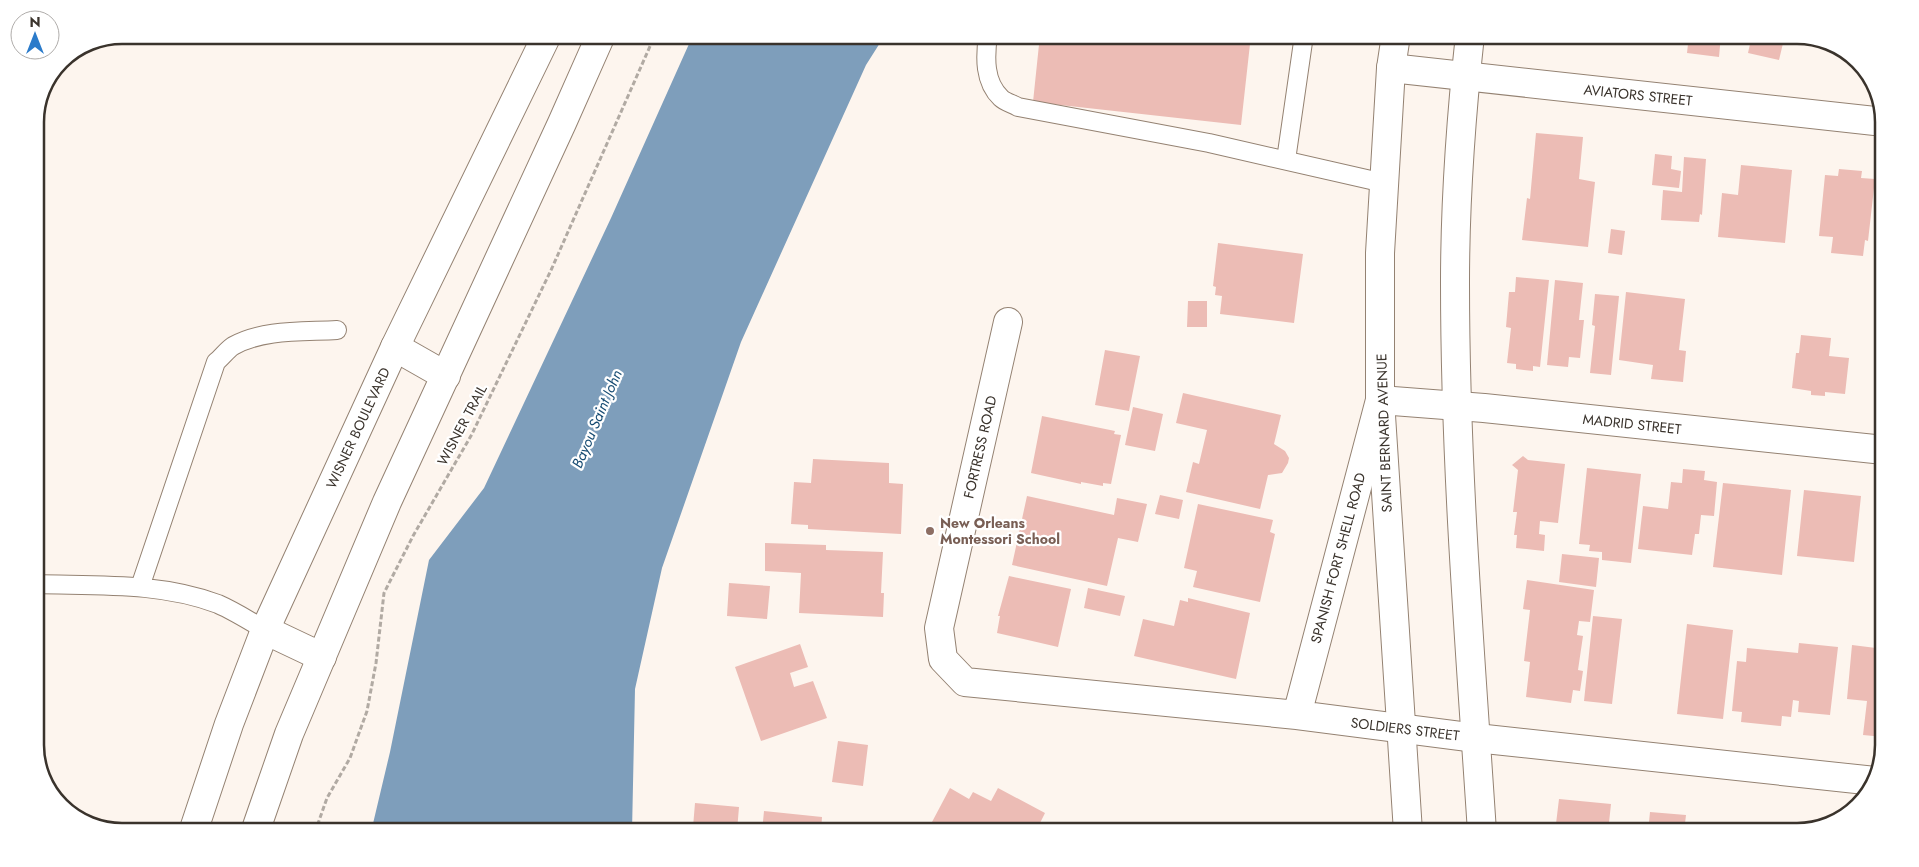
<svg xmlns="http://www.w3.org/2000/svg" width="1919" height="867" font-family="Jost,sans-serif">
	<rect width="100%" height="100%" fill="#fdf5ee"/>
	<path fill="#7e9ebb" d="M693,35H885L866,65L741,342L662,568L635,689L632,832H371L390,752L429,560L484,488L611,218Z"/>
	<path fill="#ecbcb5" d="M1040,35H1251L1241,125L1033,102Z
		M1537,35H1597V43L1536,37Z
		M1689,35H1721L1719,57L1687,53Z
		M1752,35H1785L1779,60L1748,53Z
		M1536,133L1583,137L1579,179L1595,182L1588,247L1522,240L1527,198L1530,199Z
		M1655,154L1672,156L1671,169L1681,171L1679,188L1652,185Z
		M1684,157L1706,159L1702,215L1700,214L1699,222L1661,220L1663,190L1682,192Z
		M1741,165L1792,170L1785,243L1718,237L1722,193L1738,195Z
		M1839,169L1862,171L1861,178L1875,179L1868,241L1865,240L1863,256L1831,253L1833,237L1819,236L1825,175L1838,176Z
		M1611,229L1625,231L1622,255L1608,253Z
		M1218,243L1303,254L1294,323L1220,314L1222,296L1215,295L1216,287L1213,286Z
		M1516,277L1549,280L1540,367L1533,366V371L1516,369V364L1507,363L1511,328L1506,327L1509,292H1515Z
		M1555,280L1583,283L1579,320H1584L1580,358L1569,357L1568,367L1547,365Z
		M1626,292L1685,299L1679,350L1686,351L1683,382L1651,379L1653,365L1619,360Z
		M1595,294L1619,296L1611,375L1590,373L1595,326L1592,325Z
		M1188,301H1207V327H1187Z
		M1801,335L1831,338L1829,356L1849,358L1845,394L1825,392V396L1811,395V391L1792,388L1796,353H1799Z
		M1105,350L1140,356L1129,411L1095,405Z
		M1183,393L1281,415L1274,444L1285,451L1289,458L1288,463L1282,473L1268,475L1260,509L1186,492L1193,462L1199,464L1207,430L1176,423Z
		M1133,407L1163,414L1155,451L1125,445Z
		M1042,416L1115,431L1114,434L1121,435L1111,484L1103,483V486L1081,482V484L1031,473Z
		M1523,456L1528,460L1565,464L1558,523L1540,521L1539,534L1545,535L1544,551L1516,548L1517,535H1514L1517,512H1513L1518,470L1512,465Z
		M813,459L889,463V483L903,484L901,534L808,529V525L791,524L794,482L811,483Z
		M1587,468L1641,474L1631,563L1602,560V552L1589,551L1590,545L1579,544Z
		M1683,469L1705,471L1704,480L1717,482L1714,516L1701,515L1699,534H1695L1692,555L1638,549L1643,506L1668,509L1671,482L1682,483Z
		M1723,483L1791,490L1782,575L1713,567Z
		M1804,490L1861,496L1854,562L1797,556Z
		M1160,495L1183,500L1179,519L1155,514Z
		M1027,496L1114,515L1117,498L1147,504L1138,542L1118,538L1107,586L1012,565Z
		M1198,504L1273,520L1270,532L1275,534L1260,602L1193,587L1197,571L1184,568Z
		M765,543L826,545V550L883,552L881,593H884L883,617L799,613L801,573L765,571Z
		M1562,554L1599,558L1596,587L1559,582Z
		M1009,576L1071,589L1058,647L997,633L1000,616H998Z
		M1527,580L1594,590L1590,622L1579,621L1577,635L1583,636L1578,670L1583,671L1580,691L1573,690L1571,703L1526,697L1530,662L1524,661L1530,610L1523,609Z
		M729,583L770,586L767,619L727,616Z
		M1088,588L1125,596L1120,616L1084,608Z
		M1188,598L1250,613L1236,679L1134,656L1143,619L1174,626L1180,600L1188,602Z
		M1593,616L1622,619L1612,704L1584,701Z
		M1687,624L1733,630L1723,719L1677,714Z
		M1799,643L1838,647L1830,715L1798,712L1799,701L1793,700L1791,717L1782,716L1781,726L1741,722L1742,712L1732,711L1737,661L1746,662L1747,648L1798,653Z
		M800,644L808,667L790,673L794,687L813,681L827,718L761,741L735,667Z
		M1852,645L1884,649V737L1863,735L1867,701L1847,699Z
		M838,741L868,745L863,786L832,782Z
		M950,788L969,799L973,792L991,801L998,788L1045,813L1040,823L1048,827L1057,825L1071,832H952L932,822Z
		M1559,799L1611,804L1608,832H1555Z
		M695,803L739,807L737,831L693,827Z
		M764,811L822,817L821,832H762Z
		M1650,812L1686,815L1684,832H1648Z"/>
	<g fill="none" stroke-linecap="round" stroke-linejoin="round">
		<defs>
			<path id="service" d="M988,35C985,57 984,82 1001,98C1005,102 1013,104 1018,107L1209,143L1384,183
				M1286,160L1304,35
				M35,584C96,586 160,582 218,604C234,611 250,621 265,630
				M140,587L216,362C222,357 227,350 233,346C263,329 304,332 337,330"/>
			<path id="minor" d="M1391,68L1884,122
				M1008,322L939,628L943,659L965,682L1297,715L1476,738L1875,781
				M395,347L446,376
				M265,630L322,657
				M1297,715L1380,400L1484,408L1884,450"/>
			<path id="tertiary" d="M193,832L229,724L265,630L395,347L547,35
				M255,832L289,734L387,502L562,123L601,35"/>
			<path id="secondary" d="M1396,35L1391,68L1380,253V400L1408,832
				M1470,35C1461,117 1455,200 1455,283C1455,466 1470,649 1482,832"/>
		</defs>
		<use href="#service" stroke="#948272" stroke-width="20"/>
		<use href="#minor" stroke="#948272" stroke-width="30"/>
		<use href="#tertiary" stroke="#948272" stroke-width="30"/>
		<use href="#secondary" stroke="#948272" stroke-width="30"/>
		<path stroke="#b1aaa3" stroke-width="3" stroke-dasharray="5 2.5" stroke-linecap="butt" d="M315,832L327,798L350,758L367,711L376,663L384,593L413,536L472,434L497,382L552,268L655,35"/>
		<use href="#service" stroke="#fff" stroke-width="18"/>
		<use href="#minor" stroke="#fff" stroke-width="28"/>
		<use href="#tertiary" stroke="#fff" stroke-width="28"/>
		<use href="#secondary" stroke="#fff" stroke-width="28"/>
	</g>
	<circle fill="#8d6e63" stroke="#fff" stroke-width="2" cx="930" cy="531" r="5"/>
	<g text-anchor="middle" stroke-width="4.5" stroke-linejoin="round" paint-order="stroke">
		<g font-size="14" fill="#3a332c" stroke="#fff">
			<text transform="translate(1638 95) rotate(6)" y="5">AVIATORS STREET</text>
			<text transform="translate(1632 424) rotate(6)" y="5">MADRID STREET</text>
			<text transform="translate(462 425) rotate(-62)" y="5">WISNER TRAIL</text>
			<text transform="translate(358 428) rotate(-65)" y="5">WISNER BOULEVARD</text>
			<text transform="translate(1384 433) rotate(-92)" y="5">SAINT BERNARD AVENUE</text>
			<text transform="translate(980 447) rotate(-77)" y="5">FORTRESS ROAD</text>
			<text transform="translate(1338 558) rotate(-75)" y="5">SPANISH FORT SHELL ROAD</text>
			<text transform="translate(1405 729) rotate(7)" y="5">SOLDIERS STREET</text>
		</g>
		<g font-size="14" font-weight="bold" fill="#785e54" stroke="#fff" text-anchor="start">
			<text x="940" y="528">New Orleans<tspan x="940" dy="16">Montessori School</tspan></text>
		</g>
		<g font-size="15" font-style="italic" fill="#174c73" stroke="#fff">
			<text transform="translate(597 419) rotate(-67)" y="5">Bayou Saint John</text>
		</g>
	</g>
	<path d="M0 0H1919V867H0ZM122 44H1797A78 78 0 0 1 1875 122V745A78 78 0 0 1 1797 823H122A78 78 0 0 1 44 745V122A78 78 0 0 1 122 44Z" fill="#fff" fill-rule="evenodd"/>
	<path fill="none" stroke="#3a332c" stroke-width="2.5" d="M122 44H1797A78 78 0 0 1 1875 122V745A78 78 0 0 1 1797 823H122A78 78 0 0 1 44 745V122A78 78 0 0 1 122 44Z"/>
	<g transform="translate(35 35)"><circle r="24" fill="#ffffff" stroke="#b0adab"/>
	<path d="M0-4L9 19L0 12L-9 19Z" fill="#2b7bca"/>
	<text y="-8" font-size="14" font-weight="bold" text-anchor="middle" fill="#3a332c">N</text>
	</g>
</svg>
